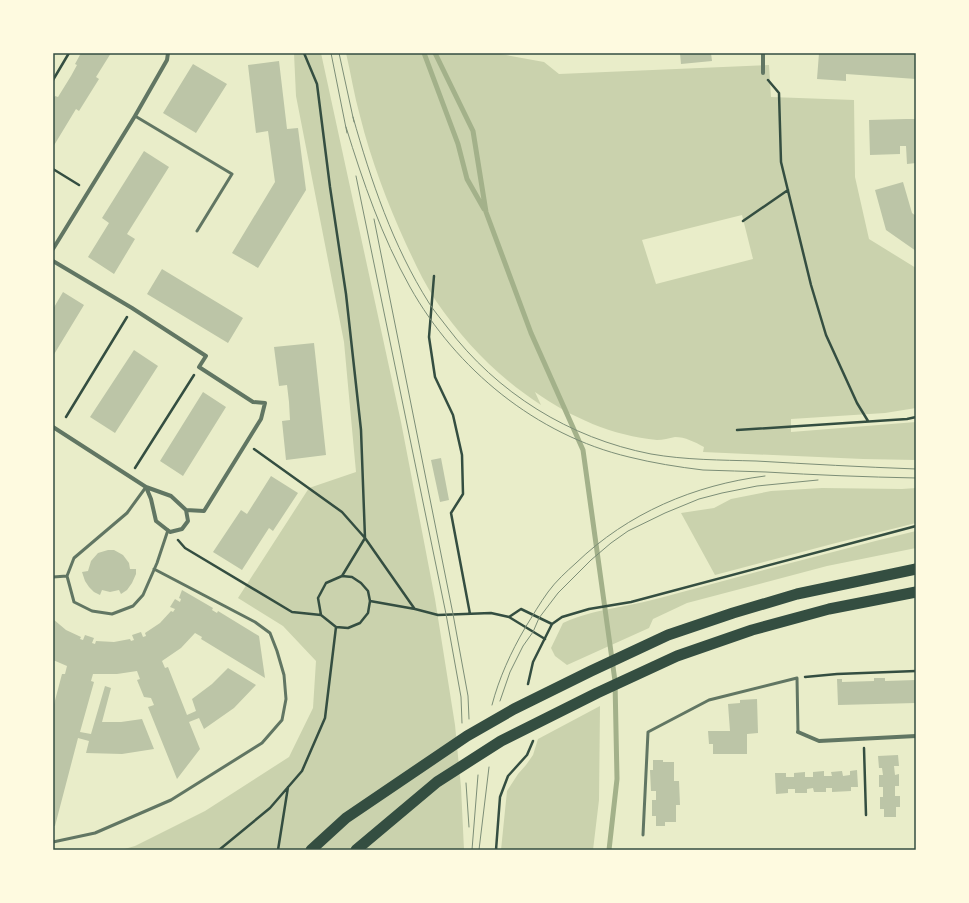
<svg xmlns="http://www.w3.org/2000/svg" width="969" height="903" font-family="Ubuntu,sans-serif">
	<rect width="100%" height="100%" fill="#e9edc9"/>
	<path fill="#cad2ad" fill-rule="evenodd" d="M294,53H321L401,422L435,599L455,725L461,787L464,850H121L135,846L205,811L289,757L313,708L316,661L283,626L238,598L309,488L356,472L344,342L296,96Z
		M346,53H495L544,62L559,74L769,65L771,97L854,100L855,177L869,239L916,268V408L885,413L791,419V432L916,422V460L863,459L703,452L704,447C695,442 685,437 675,437C669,438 663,440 657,440C613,436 570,417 535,392L541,405C499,378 464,342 436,301C424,283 415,263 406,244C387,202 371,160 360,116C354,95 351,74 346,53ZM742,215L753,259L656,284L642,240Z
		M822,488L902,489L916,488V523L832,544L715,575L681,513L714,508L731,499L771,491Z
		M916,531V548L827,566L687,603L653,619L649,628L567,665L555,656L551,648L563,623C593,609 628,607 660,598C745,575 830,552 916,531Z
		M600,706L599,800L593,850H501L507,791L518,774L526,765L533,755L538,739Z"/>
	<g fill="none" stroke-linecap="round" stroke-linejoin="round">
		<path stroke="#a3b18a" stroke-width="5" d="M424,53L458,144L467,179L484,209
			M435,53L473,131L486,212L531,333L583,450L615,681L617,779L609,850"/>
	</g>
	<path fill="#bcc5a7" d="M81,53H111L96,77L99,79L79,111L76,109L53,147V99L55,96L58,97L71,76L77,65L75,64Z
		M680,53H711L712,61L681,64Z
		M819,53H916V79L846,74V81L817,79Z
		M279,61L287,129L298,128L306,190L258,268L232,253L275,182L268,131L256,133L248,65Z
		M193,64L227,84L196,133L163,113Z
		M906,119H916V163L907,164L906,146H900V154L870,155L869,120Z
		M144,151L169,167L127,234L135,239L114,274L88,257L109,223L102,218Z
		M903,182L912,213L916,216V251L886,230L875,190Z
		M162,269L243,318L228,343L147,294Z
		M63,292L84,305L53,356V309Z
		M314,343L326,455L286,460L282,421L290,420L289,402L287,385L279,386L274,347Z
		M134,350L158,366L115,433L90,417Z
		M203,392L226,407L183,476L160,461Z
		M441,458L449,500L440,502L431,460Z
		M271,476L298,493L273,531L269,528L242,570L213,552L241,510L247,514Z
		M108,550H114L123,555L129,563L130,569H136V574L132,583L127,590L121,594L119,590L110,592L102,590L100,595L94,592L89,587L85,581L82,572L88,571L91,561L98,553Z
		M182,590L213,608L212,610L217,613L218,611L259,636L265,678L201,639L202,637L195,633L181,648L162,661L165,668L168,667L187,715L196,711L192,699L212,684L228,668L256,685L234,708L204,729L199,718L189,722L200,749L177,779L148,707L154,705L151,698L144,697L137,680L140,679L137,671L117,674H93L91,681L94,682L80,732L91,734L105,686L111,688L102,722H121L142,719L154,749L122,754L86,753L89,741L78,738L55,826H53V708L62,674H65L67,666L53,660V619L66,630L81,637L80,639L83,640L85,635L94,638L92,643L95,644L96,641L114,642L130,639L131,641L134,640L132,635L141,632L143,637L146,636L145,633L160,623L171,611L173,612L175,609L170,607L175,599L180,602L181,599L179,598Z
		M874,678H885V681L916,680V703L838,705L837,679H842V682L874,681Z
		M757,699L758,733L747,734V754H713V744H709L708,731H730L728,704L740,703V700Z
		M898,755L899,766H894L895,775L899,774V786H895V796H900V807H896V817H884V809H880V797H883V787H879V775H883L882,768H879L878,756Z
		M653,760H663V762H674V781H679L680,805H676V822H665V826H656V816H652V800H656V791H651L650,770H653Z
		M857,770L858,787H851V791L832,792V788H826V792H814L813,788L807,789V793H795V789H788V793L776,794L775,773H786V777H794V773L805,772V777H813V772L824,771V776H832L831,772L842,771L843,776L850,775V771Z"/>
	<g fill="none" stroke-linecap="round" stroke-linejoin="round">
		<path stroke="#344e41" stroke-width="2.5" d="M304,53L317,84L330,187L346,294L361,430L365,538L342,576
			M53,80L69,53
			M768,80L779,93L781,162L811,285L826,335L857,403L868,421
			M53,169L79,185
			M743,221L788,190
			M434,276L429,337L435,377L453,415L462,455L463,494L451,513L470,614
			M66,417L127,317
			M737,430L907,419L916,417
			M254,449L342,512L365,538L414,608
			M135,468L194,375
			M178,540L185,548L292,612L321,615L336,627L348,628L360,623L368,613L370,601L415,609L438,615L491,613L509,617L521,609L552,624
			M321,615L318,598L326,583L342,576L352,577L361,583L368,591L370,601
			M509,617L545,639
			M805,677L837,674L916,671
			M528,684L533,662L552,624L562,617L589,609L631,602L916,526
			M864,748L866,815
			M219,850L270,808L302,771L325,718L336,627
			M278,850L288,787
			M496,850L500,797L508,776L527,755L533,741"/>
		<path stroke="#617663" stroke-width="3" d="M135,116L232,174L197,231
			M146,487L127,513L74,558L67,576L74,602L92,611L112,614L133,606L143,595L157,563L168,530
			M53,577L67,576
			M643,835L648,732L709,700L797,678L798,732
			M53,842L95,833L171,800L262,743L282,720L286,699L284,675L277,651L270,633L255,622L154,569"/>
		<path stroke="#617663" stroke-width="4" d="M763,53V73
			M53,249L135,116L167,60L168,53
			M53,261L132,308L206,356L199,367L253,402L265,403L261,419L204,511L186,510
			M53,427L146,487L171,496L186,510L188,521L182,529L170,532L156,521L151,499L146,487
			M798,732L819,741L916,736"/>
		<path stroke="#344e41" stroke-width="11" d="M311,850L346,818L467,736L514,709L591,671L668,635L733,613L797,594L916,569
			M356,850L437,782L501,741L597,693L677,656L752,630L829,609L916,592"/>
		<path stroke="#7c8e77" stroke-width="1" d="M331,53L347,133
			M339,53L354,122
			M353,117C371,181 393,246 429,303C434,311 441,319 447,327C497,393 569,438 651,454C685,460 721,460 756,461C809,464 862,467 916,469
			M346,127C363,182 382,237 410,287C456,369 536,435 629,457C653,463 678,467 703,470C724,471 745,471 766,472C816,475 866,477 916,478
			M356,176L446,614L461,697L462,723
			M374,219L453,614L468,696L469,719
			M500,701L510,672L523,646L533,632L539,618L558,593L591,560L611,543L628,531L665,513L699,499L722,493L757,486L818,480
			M492,705C499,678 511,652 525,628C533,615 540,603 548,592C556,581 566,572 576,563C628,513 694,485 765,476
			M466,783L469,827
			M472,850L478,775
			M479,850L489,767"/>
	</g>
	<rect width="969" height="903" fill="none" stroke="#fefae0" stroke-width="108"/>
	<rect x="54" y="54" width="861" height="795" fill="none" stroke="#344e41" stroke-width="1.5"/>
</svg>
